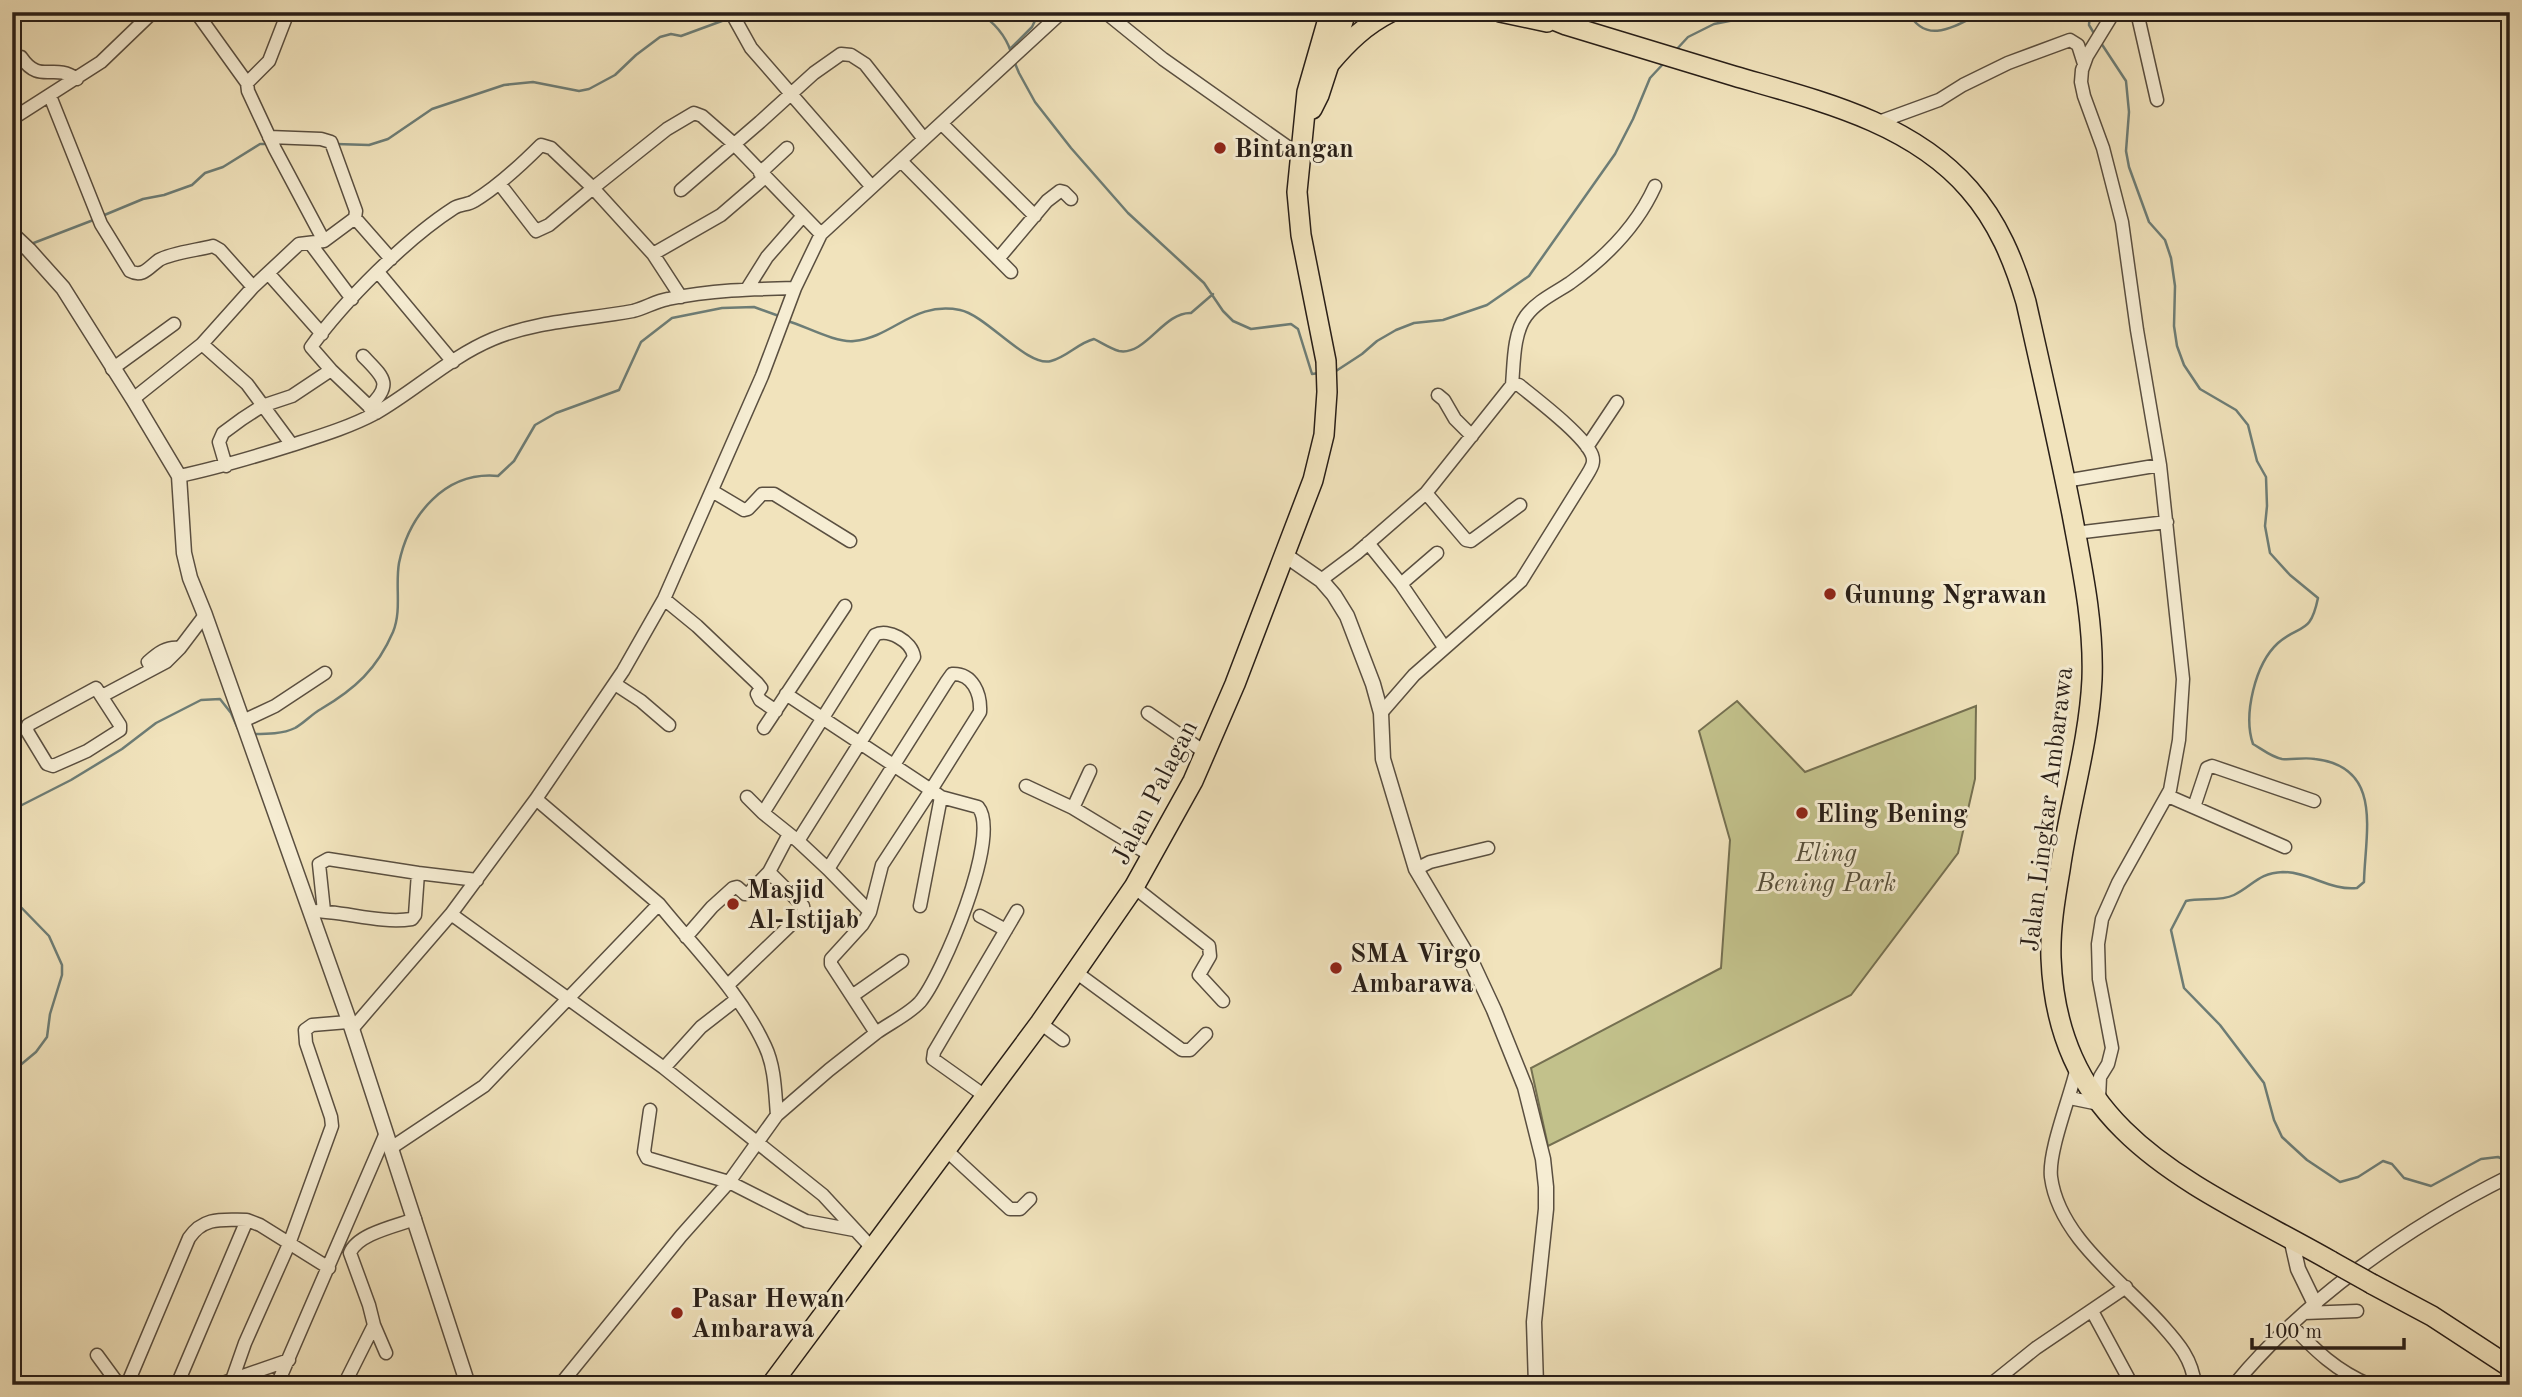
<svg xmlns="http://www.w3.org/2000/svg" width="2522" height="1397" font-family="'Old Standard TT',serif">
	<rect width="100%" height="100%" fill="#f1e3bc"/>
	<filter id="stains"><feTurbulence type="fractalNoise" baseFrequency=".00286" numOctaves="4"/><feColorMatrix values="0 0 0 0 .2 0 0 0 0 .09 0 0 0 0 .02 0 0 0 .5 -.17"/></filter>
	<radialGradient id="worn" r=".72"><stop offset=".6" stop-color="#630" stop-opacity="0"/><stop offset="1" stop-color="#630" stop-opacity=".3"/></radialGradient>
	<path fill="#c2c18b" stroke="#757051" stroke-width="2" d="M1737,701L1805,772L1976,706L1975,779L1958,853L1851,995L1548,1146L1531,1068L1721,968L1730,840L1699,731Z"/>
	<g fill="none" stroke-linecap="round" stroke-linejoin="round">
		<path stroke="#6d7d76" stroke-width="2.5" d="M978,12C994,22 1005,34 1011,52
			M1908,12C1927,47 1956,25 1983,12
			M2090,12L2089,25L2095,35
			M2101,43L2126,81L2129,112L2126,151L2129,167L2149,222L2165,240L2171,258L2175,286L2174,326L2177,346L2184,365L2200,389L2236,410L2248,425L2257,461L2266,477L2267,506L2265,526L2270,553L2290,575L2318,598C2310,636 2301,623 2278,643C2255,664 2243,715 2253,744C2262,749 2271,757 2282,759C2293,760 2304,757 2315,759C2384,767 2365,833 2364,882L2357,888C2331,891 2309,872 2283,872C2258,873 2254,885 2234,895C2220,902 2201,897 2186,901L2171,930L2184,988L2220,1025L2264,1083L2274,1120L2282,1137L2307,1160L2340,1182L2358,1177L2383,1161L2392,1164L2404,1178L2431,1186L2481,1159L2498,1157L2510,1162
			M1011,48L1032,27L1039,12
			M1676,50L1688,37L1714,24L1775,12
			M1014,61L1019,73L1035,102L1071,148L1128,213L1204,283L1223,311L1233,321L1251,329L1291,324L1298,329L1312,374L1319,373
			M336,144L369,145L388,139L432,109L504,85L533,82L579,91L589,89L615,75L636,55L660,37L671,34L681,36L730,18
			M102,216L143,199L164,195L192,185L205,173L223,167L260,144H267
			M31,244L96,219
			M12,259L22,249
			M788,321C807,327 836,343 854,341C894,337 913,301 960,310C986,315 1028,368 1051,361C1067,357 1078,343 1094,339C1102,343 1111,349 1119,351C1146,356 1163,312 1191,313L1213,294
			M1336,371L1362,354L1377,341L1396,330L1414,323L1443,320L1487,305L1529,276L1615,154L1633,119L1650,78L1664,63
			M253,734C267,734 283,734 295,728C304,723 312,714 321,709C355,689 377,669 393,632C402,610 395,586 399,563C409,515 445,471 498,476L514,461L535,425L556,413L619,390L641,342L672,318L722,308L754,307L779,316
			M12,824L13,815L18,807L71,780L122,749L156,723L201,700L220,699L231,713L238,729
			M12,898L49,936L62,965V975L50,1014L47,1037L36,1052L12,1072"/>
		<defs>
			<path id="minor" d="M196,12L247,83
				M288,12L269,61L247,83L248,91L275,149L324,241
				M731,12L751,48L872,187
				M1105,12L1163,59L1299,155
				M2137,12L2157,100
				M12,58L21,57C40,85 53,62 77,79
				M50,96L101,224L130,271C143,278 149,267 159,260C171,253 198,250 213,246L220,250L253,287
				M12,119L101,62L153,12
				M1876,123L1939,100L1963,85L2008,63L2070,40L2078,45L2084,64
				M942,124L1035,216
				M269,137L321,139L331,142L356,211L355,218
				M901,161L1011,272
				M760,173L787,148
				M499,183L536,231L549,225L593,188L653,254L721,215L764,178
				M681,190L760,122L814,73L841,54L851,55L865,64L924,139
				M310,243L352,299
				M653,254L681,297
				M998,259L1047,201L1060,191L1064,192L1071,199
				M378,272L453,362
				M268,273L322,334
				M747,289L767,257L802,217
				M202,344L247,384L292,445
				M363,356C383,377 394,384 369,407
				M112,369L174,324
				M331,370L311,347C344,301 406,239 454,208C460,204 468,205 474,201C499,186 521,165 541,145L551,148L593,188L667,129L694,113L702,116L734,144L821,234
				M1512,385C1514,364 1513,334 1526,316C1537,301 1555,293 1570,283C1605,258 1637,226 1655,186
				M1438,395L1444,400L1455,419L1472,436
				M133,399L202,344L253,287L299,244L324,241L355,218L391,259
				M1587,447L1617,402
				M226,466L219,442L223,433L242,419L262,406L292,396L331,370L376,413
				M179,476C218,468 254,457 292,445C320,436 350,427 376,413C416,390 450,357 493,339C539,320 585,320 633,311C645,308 656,301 668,299C710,290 752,289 795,288
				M2065,481L2160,465
				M712,491L744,510L748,509L762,494H774L850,541
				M1426,493L1466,540L1471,541L1520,505
				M2075,533L2167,522
				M1368,543L1401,584L1444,647
				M1321,580L1357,553L1426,493L1512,385H1519C1536,399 1584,435 1592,455C1595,463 1591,468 1587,475L1521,581L1414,675L1381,713
				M1401,584L1437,553
				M664,599L697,626L757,683L761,688L757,694L760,700L776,711
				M152,669L148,662C158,653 167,646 180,648
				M615,684L641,701L669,725
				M96,688L120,725V730L87,751L53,766L47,764L27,731L28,725Z
				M102,696L166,662L180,648L205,615
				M1148,713L1206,753
				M243,721L275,706L325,673
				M764,728L845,606
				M1026,786L1073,808L1152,856
				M2168,796L2285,847
				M747,797L763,813
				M536,799L623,671L664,599L762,376L795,288L821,234L1062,12
				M2194,807L2207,768L2212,766L2314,801
				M1073,808L1090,771
				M798,841L763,813L875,635C888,628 912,641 914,657L798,841L828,869
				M1416,869L1430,862L1488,848
				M1134,887L1209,946L1210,956L1199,975L1223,1001
				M311,911C345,911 379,924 412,919L415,915L418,873L477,880
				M324,911L319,864L328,859L418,873
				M870,912L828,869L947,681L952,674C973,673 981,694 980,712L931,790L941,797L920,906
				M451,914L536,799L659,904
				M980,916L1006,930
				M686,937L712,907L733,888L737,887L745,894L749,893L769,872L789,834
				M1077,973L1182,1050H1190L1206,1034
				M728,985L804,912L803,906L769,872
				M852,996L902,961
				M1040,1023L1063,1040
				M352,1029L451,914L664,1068L823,1195L872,1248
				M876,1033C890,1023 909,1014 920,1002C942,976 1002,835 978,807L941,797
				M2077,1067C2071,1095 2048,1151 2051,1177C2059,1238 2123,1281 2162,1325C2179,1344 2192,1359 2195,1385
				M664,1068L701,1027L737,999
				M985,1096L933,1059L934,1052L1017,911
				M2070,1098L2099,1104
				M2099,1099L2100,1077L2108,1064L2112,1048L2099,979L2098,944L2102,919L2118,883L2170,790L2179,740L2183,679L2160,465L2137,330L2122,222L2103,148L2084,96L2081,82L2082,70L2087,56L2114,12
				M650,1110L644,1152L647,1158L729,1182L806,1221L854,1230
				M391,1148L484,1086L659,904C696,950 740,992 765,1046C775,1067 775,1092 777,1115
				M946,1150L1010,1209H1020L1030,1199
				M2092,1311L2132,1385
				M2304,1313L2357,1311
				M374,1325L386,1353
				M2291,1325C2315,1350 2336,1371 2370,1385
				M97,1355L119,1385
				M232,1380L245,1343L289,1244L332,1126L331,1117L306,1043L305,1030L312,1025L348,1022
				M127,1385L189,1238C204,1216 223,1220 247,1220
				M177,1385L247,1220L260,1225L329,1268
				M217,1385L289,1360
				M277,1385L386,1133
				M344,1385L374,1325L369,1305L350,1253C357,1234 396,1226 415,1219
				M560,1385L681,1236L729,1182L777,1115L829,1070L876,1033L831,964V959L862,925L870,912L882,865L931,790L786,694
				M1990,1385L2036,1348L2126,1287
				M2234,1385C2306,1298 2409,1226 2510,1176"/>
			<path id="tertiary" d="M12,234L29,250L63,288L133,399L179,476L184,553L190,578L205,615L352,1029L468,1385
				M1285,555L1321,580L1334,595L1347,616L1373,684L1381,713L1383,759L1416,869L1473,965L1494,1010L1525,1087L1543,1159L1546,1187V1209L1534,1322L1536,1385
				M2291,1238L2298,1269L2315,1304"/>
			<path id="primary" d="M1312,109L1319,95L1346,12
				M771,1385L1040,1023L1134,887L1193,781L1235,684L1313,480L1324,435L1327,392L1326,361L1301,235L1297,192L1307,92L1330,12"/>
			<path id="trunk" d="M1500,12L1547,22
				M1534,12L1566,25C1622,42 1678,59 1734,76C1816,100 1910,121 1969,189C1998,222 2014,261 2026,302C2042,373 2058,443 2072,514C2082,568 2094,623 2092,679C2089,743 2069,806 2060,870C2055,899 2050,929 2051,958C2058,1137 2197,1185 2331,1261
				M1330,63C1348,42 1365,25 1391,12
				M2372,1284L2432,1316L2510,1367"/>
		</defs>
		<use href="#minor" stroke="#5a4f40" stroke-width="15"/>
		<use href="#tertiary" stroke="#5a4f40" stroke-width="17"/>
		<use href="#primary" stroke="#281e17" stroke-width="22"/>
		<use href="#trunk" stroke="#281e17" stroke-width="22"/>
		<use href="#minor" stroke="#f6edd3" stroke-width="12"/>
		<use href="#tertiary" stroke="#f6edd3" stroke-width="14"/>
		<use href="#primary" stroke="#f1e3bc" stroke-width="19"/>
		<use href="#trunk" stroke="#f1e3bc" stroke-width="19"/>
		<defs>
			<path id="trunk-bridge" d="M2331,1261L2372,1284"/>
		</defs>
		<use href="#trunk-bridge" stroke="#281e17" stroke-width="22" stroke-linecap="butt"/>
		<use href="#trunk-bridge" stroke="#f1e3bc" stroke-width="19"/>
	</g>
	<g fill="#8f2418" stroke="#f6edd3" stroke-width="2.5">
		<circle cx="1220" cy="148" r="7"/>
		<circle cx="1830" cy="594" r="7"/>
		<circle cx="1802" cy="813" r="7"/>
		<circle cx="733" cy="904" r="7"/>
		<circle cx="1336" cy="968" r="7"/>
		<circle cx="677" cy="1313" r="7"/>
	</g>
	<g text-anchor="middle" stroke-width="6" stroke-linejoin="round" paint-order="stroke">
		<g font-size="26" font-weight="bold" fill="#281e17" stroke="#f6edd3" text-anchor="start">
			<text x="1234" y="157">Bintangan</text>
			<text x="1844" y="603">Gunung Ngrawan</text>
			<text x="1816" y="822">Eling Bening</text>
			<text x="747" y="898">Masjid<tspan x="747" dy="30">Al-Istijab</tspan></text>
			<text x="1350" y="962">SMA Virgo<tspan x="1350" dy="30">Ambarawa</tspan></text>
			<text x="691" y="1307">Pasar Hewan<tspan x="691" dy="30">Ambarawa</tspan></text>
		</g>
		<g font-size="26" fill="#281e17" stroke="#f6edd3">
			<text transform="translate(1154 792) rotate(-63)" y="9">Jalan Palagan</text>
			<text transform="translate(2046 809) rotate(-83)" y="9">Jalan Lingkar Ambarawa</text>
		</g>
		<g font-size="26" font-style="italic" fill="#564f3a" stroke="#f6edd3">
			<text x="1826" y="861">Eling<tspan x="1826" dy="30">Bening Park</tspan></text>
		</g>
	</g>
	<rect width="2522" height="1397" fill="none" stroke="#f1e3bc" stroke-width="42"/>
	<rect x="14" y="14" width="2494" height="1369" fill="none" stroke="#281e17" stroke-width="3.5"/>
	<rect x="21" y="21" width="2480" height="1355" fill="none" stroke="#281e17" stroke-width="2"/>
	<path d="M2252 1338v10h152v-10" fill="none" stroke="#281e17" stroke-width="3.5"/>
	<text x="2263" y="1338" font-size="21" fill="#281e17" stroke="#f6edd3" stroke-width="5" paint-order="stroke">100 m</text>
	<rect width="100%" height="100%" filter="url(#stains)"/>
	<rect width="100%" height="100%" fill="url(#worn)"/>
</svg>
